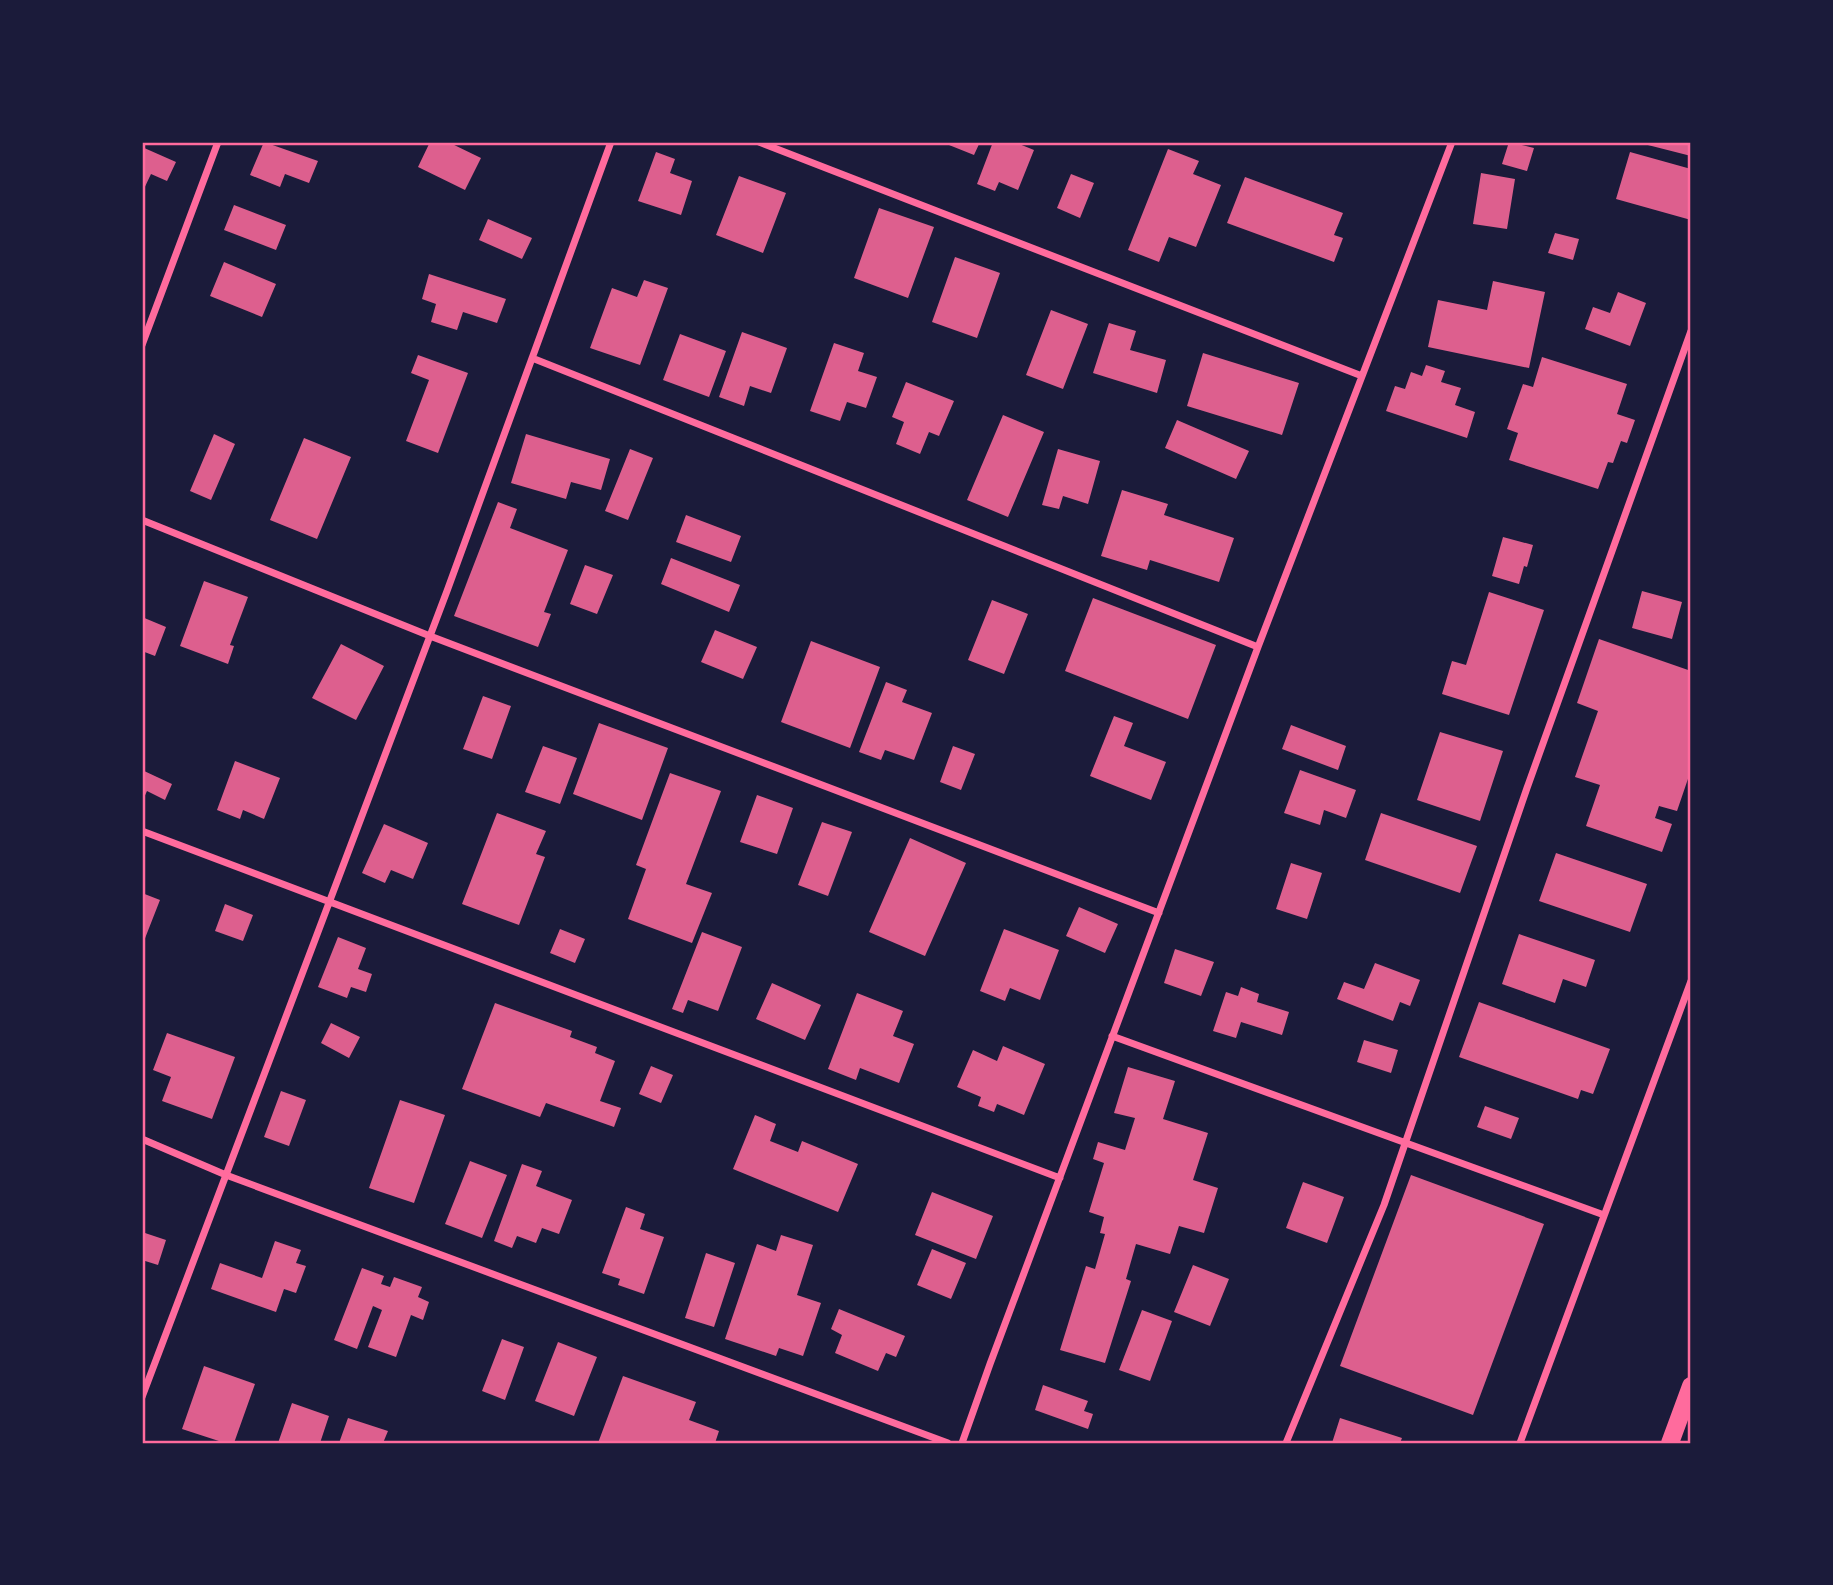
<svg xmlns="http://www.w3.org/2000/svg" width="1833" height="1585" font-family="'PT Serif',serif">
	<rect width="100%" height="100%" fill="#1b1b3a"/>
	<path fill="#dd5f8e" d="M264,142L318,161L309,183L285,174L280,187L250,175Z
		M430,142H448L481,158L465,190L418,167Z
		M951,142H980L974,155L949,145Z
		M993,142H1014L1034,150L1018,190L999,182L995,191L977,184Z
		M1509,142L1534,148L1527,171L1502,164Z
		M1640,142H1691V156L1640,143Z
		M142,147L176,162L167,181L151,174L142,193Z
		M1168,149L1199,161L1193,174L1221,185L1196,247L1169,237L1159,262L1128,250Z
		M656,152L675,159L670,173L692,181L681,215L638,201Z
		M1630,152L1691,169V220L1616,199Z
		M1481,173L1515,179L1507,229L1473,224Z
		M1071,174L1094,183L1080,218L1057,208Z
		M739,176L786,193L763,253L716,235Z
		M1245,177L1343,213L1334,235L1343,238L1334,262L1227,223Z
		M234,205L286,225L276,250L224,230Z
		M879,208L934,227L908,298L854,278Z
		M488,219L532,238L522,259L479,240Z
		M1555,233L1579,239L1573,260L1548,253Z
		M955,257L1000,273L977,338L932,322Z
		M224,262L276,284L262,317L210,296Z
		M429,274L506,299L497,323L463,312L457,330L431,322L436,304L422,299Z
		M644,280L668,288L640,365L590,348L612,288L637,297Z
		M1493,281L1545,292L1529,368L1428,347L1438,300L1487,310Z
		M1618,292L1646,303L1630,346L1585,329L1593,307L1610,313Z
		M1051,310L1088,324L1063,389L1026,375Z
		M1109,323L1136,331L1130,350L1166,360L1157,393L1093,373Z
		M742,332L787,348L771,393L750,386L744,406L719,397Z
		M680,334L726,351L709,397L663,380Z
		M834,343L864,353L858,371L877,377L866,408L847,402L840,421L810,411Z
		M1203,353L1299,383L1282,435L1187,406Z
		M418,355L468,373L438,453L406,441L429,380L411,373Z
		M1542,357L1627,384L1617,414L1635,420L1627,443L1621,441L1613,463L1608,462L1598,489L1509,460L1518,433L1507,429L1523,384L1533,387Z
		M1426,365L1445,371L1441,382L1461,388L1455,405L1475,412L1467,438L1386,411L1395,386L1405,389L1411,372L1422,376Z
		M906,382L954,401L939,436L929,432L920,454L896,444L904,422L892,417Z
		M1003,415L1044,432L1008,517L967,500Z
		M1177,420L1249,451L1236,479L1165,448Z
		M214,434L235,444L211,500L190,491Z
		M526,434L610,459L601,490L571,482L566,499L511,483Z
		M304,438L351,457L317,539L270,520Z
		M630,449L653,458L628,520L605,511Z
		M1058,449L1100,461L1088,504L1063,496L1059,509L1042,505Z
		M1122,490L1168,504L1164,515L1234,538L1219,582L1150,560L1147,570L1101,556Z
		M498,502L517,509L510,528L568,550L544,612L551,614L538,647L454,616Z
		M686,515L741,536L731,562L676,542Z
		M1503,537L1533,545L1527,567L1524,566L1519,584L1492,576Z
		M671,558L740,585L729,612L661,584Z
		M585,565L613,575L597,614L570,604Z
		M204,581L248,597L230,645L234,646L228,664L180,646Z
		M1642,591L1682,602L1672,639L1632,628Z
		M1489,592L1544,610L1509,715L1442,694L1452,661L1466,665Z
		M1093,598L1216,645L1188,719L1065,671Z
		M992,600L1028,614L1004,674L968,660Z
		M142,617L166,627L155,656L142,651Z
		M715,630L757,647L743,679L701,662Z
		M1599,639L1691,671V770L1677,811L1659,806L1655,818L1672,824L1662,852L1586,826L1600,785L1575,777L1598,711L1577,703Z
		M811,641L880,667L850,748L781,722Z
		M341,644L384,666L356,720L312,698Z
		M886,682L907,690L902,702L932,713L914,760L885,750L881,760L859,752Z
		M483,696L511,706L492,759L463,749Z
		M1114,716L1133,723L1124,746L1166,762L1151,800L1090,776Z
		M599,723L668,748L642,820L573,794Z
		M1291,725L1346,746L1338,770L1282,749Z
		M1440,732L1503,751L1480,821L1417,800Z
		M543,746L577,758L560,804L525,792Z
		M953,746L975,754L961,790L940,782Z
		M235,761L280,778L264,819L243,810L240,819L217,810Z
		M142,770L172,784L165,800L147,791L142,802Z
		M1300,770L1356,790L1346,818L1324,810L1320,825L1284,813Z
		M670,773L721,791L686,884L712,893L692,943L628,919L646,869L636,865Z
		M757,795L793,808L777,854L740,842Z
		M497,813L546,831L536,854L545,857L519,925L462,904Z
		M1381,813L1477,846L1460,893L1365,860Z
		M822,822L852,832L828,896L798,885Z
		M384,824L428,843L413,879L391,870L385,883L362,873Z
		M910,838L966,863L925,956L869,932Z
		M1556,853L1647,884L1630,932L1539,901Z
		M1291,863L1322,873L1307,919L1276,909Z
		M142,893L160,900L142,946Z
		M225,904L253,915L243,941L215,931Z
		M1079,907L1118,924L1105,953L1066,936Z
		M560,929L585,939L575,963L550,953Z
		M1004,929L1059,950L1040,1000L1010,988L1005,1001L980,991Z
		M702,932L742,947L718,1011L688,1000L683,1013L672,1009Z
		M1519,934L1595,960L1586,987L1563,979L1555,1003L1502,984Z
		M338,937L366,948L358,969L372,974L366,992L351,987L347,998L318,987Z
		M1175,949L1214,962L1201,996L1164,983Z
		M1375,963L1420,980L1410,1006L1400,1002L1393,1021L1337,999L1344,982L1364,989Z
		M772,983L821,1005L805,1040L756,1019Z
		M1241,987L1259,994L1257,1002L1289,1012L1282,1035L1241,1022L1236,1038L1213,1031L1226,992L1238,996Z
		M857,993L903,1011L893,1036L914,1044L899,1083L860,1068L856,1080L828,1069Z
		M1479,1002L1610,1049L1593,1094L1581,1090L1578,1099L1459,1057Z
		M495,1003L572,1031L570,1037L597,1047L595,1053L615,1061L600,1101L621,1108L614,1127L546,1103L540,1117L462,1089Z
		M331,1023L360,1037L349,1058L321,1043Z
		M167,1033L235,1057L212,1119L162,1101L171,1077L153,1070Z
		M1364,1040L1398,1050L1391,1073L1357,1062Z
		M1003,1046L1045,1064L1024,1115L997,1104L994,1112L978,1106L981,1097L957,1087L973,1050L997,1061Z
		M651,1066L673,1075L661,1103L639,1094Z
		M1128,1067L1175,1081L1163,1119L1208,1133L1193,1180L1218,1188L1204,1233L1179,1226L1170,1254L1136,1244L1126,1279L1131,1281L1105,1363L1060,1350L1086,1266L1095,1269L1105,1234L1100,1233L1104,1217L1089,1212L1104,1163L1093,1159L1098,1142L1125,1150L1135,1118L1114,1113Z
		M281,1091L306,1100L289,1146L264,1137Z
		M400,1100L445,1115L414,1203L369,1188Z
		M1485,1106L1519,1118L1511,1139L1477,1127Z
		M755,1115L776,1124L770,1141L798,1152L802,1141L858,1164L838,1212L733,1169Z
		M470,1161L507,1175L482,1238L445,1224Z
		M522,1164L542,1171L536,1186L572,1200L559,1234L542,1228L536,1243L517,1236L512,1248L494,1241Z
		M1411,1175L1544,1224L1473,1415L1340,1366Z
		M1303,1182L1344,1197L1327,1243L1286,1228Z
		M932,1192L993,1216L976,1259L915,1235Z
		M626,1207L645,1214L640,1229L664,1237L644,1294L618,1285L620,1279L602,1273Z
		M142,1232L166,1240L158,1265L142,1260Z
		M781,1235L813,1245L797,1295L821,1303L803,1356L779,1348L776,1356L725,1339L757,1244L776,1251Z
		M275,1241L301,1250L296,1263L306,1266L296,1293L284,1289L276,1312L211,1289L220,1263L262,1278Z
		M932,1249L966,1263L951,1299L917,1285Z
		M706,1253L735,1263L714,1327L685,1318Z
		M1193,1265L1229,1279L1210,1326L1174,1312Z
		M362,1268L384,1276L381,1284L390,1287L394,1277L422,1287L418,1297L429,1302L423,1320L411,1315L396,1357L368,1347L382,1310L373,1306L357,1349L334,1340Z
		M839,1309L905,1336L896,1357L886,1353L878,1371L835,1353L842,1335L831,1329Z
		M1142,1310L1172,1321L1150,1381L1119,1370Z
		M502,1339L524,1347L505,1400L482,1391Z
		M558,1342L597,1357L574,1416L535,1401Z
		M204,1366L255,1384L234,1443H225L182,1429Z
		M623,1376L696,1402L689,1420L719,1431L715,1443H598Z
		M1043,1385L1088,1401L1084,1411L1093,1414L1088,1429L1035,1410Z
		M292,1403L329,1416L320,1443H278Z
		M348,1418L388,1431L383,1443H339Z
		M1340,1418L1402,1438L1400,1443H1332Z"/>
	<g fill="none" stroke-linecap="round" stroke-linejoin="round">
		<path stroke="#ff6b9d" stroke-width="7" d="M759,142L1362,376
			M142,345L218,142
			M532,358L1258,647
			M142,520L430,636L1159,913
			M142,831L1060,1178
			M1112,1036L1604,1215
			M142,1139L226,1175L948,1443
			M142,1397L447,591L611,142
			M962,1443L990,1364L1258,647L1452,142
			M1286,1443L1384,1205L1527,788L1691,331
			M1520,1443L1691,981"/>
		<path stroke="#ff6b9d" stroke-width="18" d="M1670,1443L1691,1386"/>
	</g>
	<rect width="1833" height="1585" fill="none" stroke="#1b1b3a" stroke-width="287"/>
	<rect x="144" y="144" width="1545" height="1298" fill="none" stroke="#ff6b9d" stroke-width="2.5"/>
</svg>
